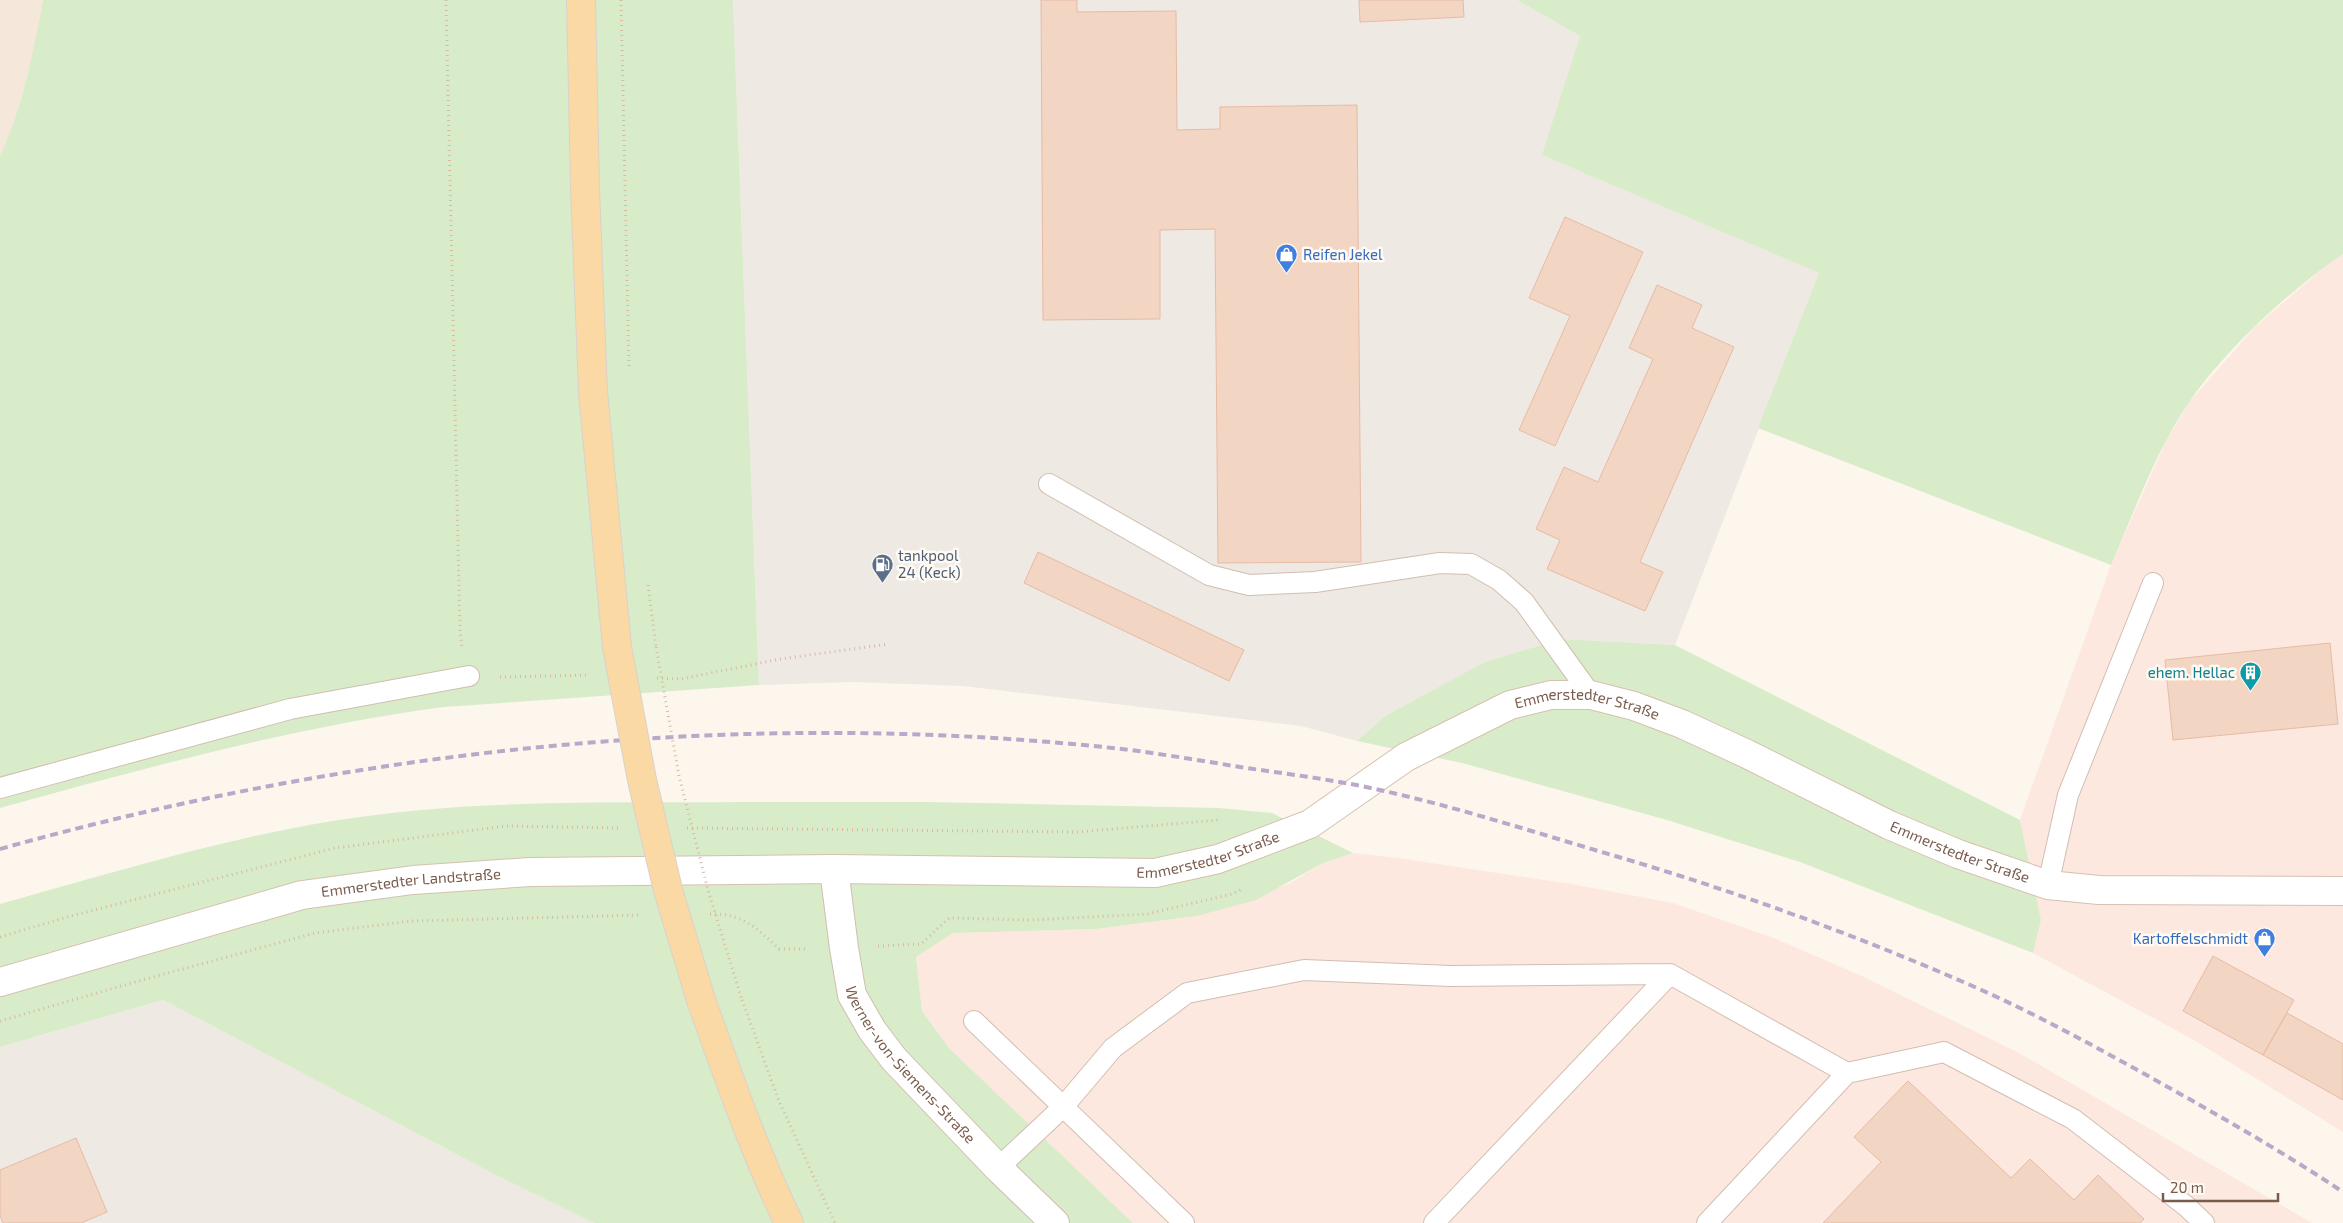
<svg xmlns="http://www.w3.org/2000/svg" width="2343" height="1223" font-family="'Exo 2',sans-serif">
	<rect width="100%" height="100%" fill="#fdf6ec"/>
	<path fill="#f5e8da" d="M0,0H43L34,52L12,131L0,156Z"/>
	<path fill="#fde8e0" d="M2343,254V1132L2192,1039L2033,953L2041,920L2020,820L2111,565L2166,441L2190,401L2254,328L2328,264Z
		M1353,853L1398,858L1571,884L1673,903L1774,938L1862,976L2019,1053L2312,1223H1133L949,1048L922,1011L916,957L953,933L1096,929L1197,916L1289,884L1323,863Z"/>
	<path fill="#efe9e4" d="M733,0H1517L1580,36L1543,155L1819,273L1675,645L1561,639L1486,662L1385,716L1357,741L1301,726L963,686L853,682L759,685Z
		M163,1000L496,1175L594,1223H0V1047Z"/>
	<path fill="#d8ecc9" d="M43,0H733L759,685L444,707C293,727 146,768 0,808V156C23,107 33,53 43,0Z
		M1517,0H2343V254C2290,290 2227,348 2190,401C2156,450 2135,510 2111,565L1758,428L1819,273L1542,155L1580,36Z
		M1561,639L1675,645L2020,820L2041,920L2033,953L1800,862L1667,820L1462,763L1357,741L1385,716L1485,662Z
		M744,802H927L1219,808L1272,813L1353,853L1323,863L1256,900L1197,916L1096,929L953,933L916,957L922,1011L949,1048L1133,1223H594L496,1175L163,1000L0,1047V904C112,873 224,838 339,820C472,799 609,803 744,802Z"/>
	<path fill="#f3d5c3" stroke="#e6bba3" d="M1041,0H1077V12L1176,11L1177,130L1220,129V107L1357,105L1361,562L1218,563L1215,229L1160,230V319L1043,320Z
		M1359,0H1463L1464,17L1360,22Z
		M1565,217L1643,252L1555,446L1519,430L1570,316L1529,298Z
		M1657,285L1702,305L1692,328L1734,347L1640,562L1663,572L1645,611L1547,569L1560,540L1536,529L1564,467L1598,482L1653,359L1629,348Z
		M1038,552L1244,650L1229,681L1024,583Z
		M2330,643L2338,724L2173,740L2165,660Z
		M2213,956L2294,1000L2263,1055L2183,1011Z
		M2287,1013L2343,1044V1100L2263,1055Z
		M1908,1081L2011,1178L2030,1159L2074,1200L2098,1175L2144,1219L2140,1223H1823L1881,1162L1854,1137Z
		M76,1138L107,1212L81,1223H3L0,1215V1170Z"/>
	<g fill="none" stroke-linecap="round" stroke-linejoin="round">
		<defs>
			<path id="service" d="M1049,484L1209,575L1249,585L1315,582L1440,563L1471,564L1499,580L1524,602L1591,695
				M0,788L290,709L469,676
				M2048,885L2068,795L2153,583
				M974,1021L1184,1223
				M998,1168L1063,1107L1113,1048L1187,993L1304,970L1451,976L1670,974L1847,1073L1944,1052L2073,1119L2186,1206L2204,1223
				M1434,1223L1670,974
				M1707,1223L1847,1073"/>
			<g id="minor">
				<path id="s1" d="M834,869L844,948L852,995L872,1030L894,1059L998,1168L1055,1223"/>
			</g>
			<g id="secondary">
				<path id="s2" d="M0,982L302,895L413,880L530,872L834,869L1155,873L1218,859L1310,824L1406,757L1510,705L1551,695H1591L1634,706L1682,724L1747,754L1889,825L1958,854L2048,885L2099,890L2343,891"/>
			</g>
			<path id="primary" d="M581,0L585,188L593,392L617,647
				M701,1000C728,1075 754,1151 789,1223"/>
		</defs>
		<use href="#service" stroke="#d1beb0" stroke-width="22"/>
		<use href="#minor" stroke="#d1beb0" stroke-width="30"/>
		<use href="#secondary" stroke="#d6c0b0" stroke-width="30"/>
		<use href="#primary" stroke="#dad1cd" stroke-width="30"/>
		<path stroke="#d9b8a5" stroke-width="3" stroke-dasharray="1 4" stroke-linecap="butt" d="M446,0L460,634L462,646
			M621,0L629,370
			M648,585L656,647
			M500,677L588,675
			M657,678L681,679L780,659L889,644
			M687,828L1077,832L1218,820
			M710,914C742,913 757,928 779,949H809
			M0,937L67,917L335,848L506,826L619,828
			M878,946L921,944L949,918L1031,920L1147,914L1232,894L1242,889
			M742,1000L779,1101L835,1223
			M0,1021L135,982L315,933L411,921L641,915"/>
		<use href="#service" stroke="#fff" stroke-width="20"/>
		<use href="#minor" stroke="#fff" stroke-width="28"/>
		<use href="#secondary" stroke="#fff" stroke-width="28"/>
		<use href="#primary" stroke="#fbd9a5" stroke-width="28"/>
		<path stroke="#b9a8c9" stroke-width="4" stroke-dasharray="8 5" stroke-linecap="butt" d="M0,849C365,747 753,707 1131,750C1167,755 1204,761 1240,767C1280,773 1321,778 1361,786C1449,804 1536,833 1622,858C1740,893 1855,935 1968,984C2039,1015 2107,1053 2175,1091C2232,1123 2289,1156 2343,1192"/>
		<defs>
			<path id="primary-bridge" d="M617,647L642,780L668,890L701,1000"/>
		</defs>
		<use href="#primary-bridge" stroke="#dad1cd" stroke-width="30" stroke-linecap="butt"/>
		<path stroke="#d9b8a5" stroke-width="3" stroke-dasharray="1 4" stroke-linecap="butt" d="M656,647L679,776L708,890L742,1000"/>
		<use href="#primary-bridge" stroke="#fbd9a5" stroke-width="28"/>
	</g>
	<defs>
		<symbol id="shop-pin" viewBox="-11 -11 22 30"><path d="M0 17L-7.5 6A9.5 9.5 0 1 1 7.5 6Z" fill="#3f7fe0" stroke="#fffaf3"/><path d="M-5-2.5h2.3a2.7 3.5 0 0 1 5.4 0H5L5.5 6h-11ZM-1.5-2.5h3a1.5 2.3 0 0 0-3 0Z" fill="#fff"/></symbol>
		<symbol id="fuel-pin" viewBox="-11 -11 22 30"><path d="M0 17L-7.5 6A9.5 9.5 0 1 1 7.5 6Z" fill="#5c6f8a" stroke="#fffaf3"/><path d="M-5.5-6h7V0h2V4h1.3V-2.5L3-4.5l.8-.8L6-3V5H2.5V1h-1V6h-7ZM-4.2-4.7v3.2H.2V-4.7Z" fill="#fff"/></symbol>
		<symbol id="building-pin" viewBox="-11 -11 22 30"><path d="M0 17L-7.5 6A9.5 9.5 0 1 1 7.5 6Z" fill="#0f9aa8" stroke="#fffaf3"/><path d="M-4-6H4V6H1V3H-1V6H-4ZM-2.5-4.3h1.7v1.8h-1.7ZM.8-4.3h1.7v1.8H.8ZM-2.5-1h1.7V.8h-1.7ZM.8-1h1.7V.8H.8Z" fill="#fff"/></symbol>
	</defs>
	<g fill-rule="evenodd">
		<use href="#shop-pin" x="1274" y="242" width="25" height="34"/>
		<use href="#fuel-pin" x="870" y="552" width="25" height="34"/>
		<use href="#building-pin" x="2238" y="660" width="25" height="34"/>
		<use href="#shop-pin" x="2252" y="926" width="25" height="34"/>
	</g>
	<g text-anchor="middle" stroke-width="5" stroke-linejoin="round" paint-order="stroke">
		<g font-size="15" fill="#366cbe" stroke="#fffaf3" text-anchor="start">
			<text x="1303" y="260">Reifen Jekel</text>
			<text x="2248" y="944" text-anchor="end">Kartoffelschmidt</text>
		</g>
		<g font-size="15" fill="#4e5e75" stroke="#fffaf3" text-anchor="start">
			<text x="898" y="561">tankpool<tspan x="898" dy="17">24 (Keck)</tspan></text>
		</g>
		<g font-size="15" fill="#0d838f" stroke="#fffaf3" text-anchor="end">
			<text x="2235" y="678">ehem. Hellac</text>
		</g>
		<g font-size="15" fill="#7a5c4d" stroke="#fffaf3">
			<text dy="5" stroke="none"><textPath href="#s2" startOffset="1644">Emmerstedter Straße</textPath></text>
			<text dy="5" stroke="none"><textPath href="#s2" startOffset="2049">Emmerstedter Straße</textPath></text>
			<text dy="5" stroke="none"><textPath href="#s2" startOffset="1224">Emmerstedter Straße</textPath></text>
			<text dy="5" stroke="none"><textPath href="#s2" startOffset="424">Emmerstedter Landstraße</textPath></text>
			<text dy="5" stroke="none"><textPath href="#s1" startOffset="218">Werner-von-Siemens-Straße</textPath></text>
		</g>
	</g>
	<path d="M2163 1193v8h115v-8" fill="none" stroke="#7a5c4d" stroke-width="2.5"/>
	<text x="2170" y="1193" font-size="15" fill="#7a5c4d" stroke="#fffaf3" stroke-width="4" paint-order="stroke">20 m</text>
</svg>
